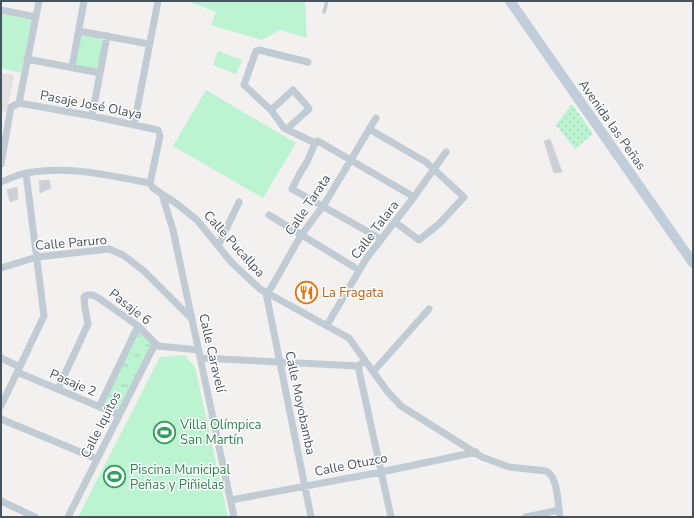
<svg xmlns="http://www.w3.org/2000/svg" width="694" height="518" font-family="'Nunito Sans',sans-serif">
<defs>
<pattern id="grass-tufts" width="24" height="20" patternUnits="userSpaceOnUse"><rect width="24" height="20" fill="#bcf3d1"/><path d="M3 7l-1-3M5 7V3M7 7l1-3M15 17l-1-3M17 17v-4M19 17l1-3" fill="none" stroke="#a3d2b6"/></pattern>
<pattern id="garden-dots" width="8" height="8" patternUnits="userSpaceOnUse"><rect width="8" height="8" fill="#bcf3d1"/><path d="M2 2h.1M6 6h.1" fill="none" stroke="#a3d2b6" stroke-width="1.8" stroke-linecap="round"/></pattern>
</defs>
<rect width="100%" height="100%" fill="#f3f0f0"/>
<!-- education -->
<path fill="#e4e1e2" d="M1,73L14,75L7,112L1,111Z"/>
<!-- grass -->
<path fill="url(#grass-tufts)" d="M138,329L151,342V347L118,411L103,405Z"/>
<!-- park -->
<path fill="#bcf3d1" d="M187,1H305L307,38L280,30L262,40L211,25L216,12Z
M1,14L32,20L21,73L1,68Z
M80,35L101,38L104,42L98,68L95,70L77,67L74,64Z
M218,51L242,60L236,74L213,65Z
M206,90L296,143L263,198L173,146Z
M184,355L195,367L228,517H78L160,357Z"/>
<!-- garden -->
<path fill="url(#garden-dots)" d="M572,104L593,134L575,149L556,125Z"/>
<!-- building -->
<path fill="#cccfd5" stroke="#d4d6dc" d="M550,139L562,172L554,173L544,141Z
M49,180L51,188L40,193L39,181Z
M17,187L18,199L10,202L7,190Z"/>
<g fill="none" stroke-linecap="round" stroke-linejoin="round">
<!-- lane -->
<path stroke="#c0cbd3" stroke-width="3.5" d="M324,12L327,1"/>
<!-- street -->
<path stroke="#c0cbd3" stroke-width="7" d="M1,10L36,17
M79,31L149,44
M27,59L100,73
M308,62L259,50L256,51L244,85L271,110L284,128L315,143
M72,67L84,1
M19,103L92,116L158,130L160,136L150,183
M19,103L39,1
M271,110L293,90L308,107L309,109L287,129
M92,116L107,36
M134,125L158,1
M369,129L426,162L464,197L439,224L419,240L395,222
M1,164L11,107L19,103
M1,182C9,179 18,174 27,173C69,165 110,176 150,183L153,188L177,204L197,220L232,263L260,289L349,338L387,391L401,406L482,457L509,467L546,471C558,476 558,505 560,517
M162,194L173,230L234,517
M269,215L354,267
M381,239L292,189L300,173L307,162L315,143L318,141L414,197
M218,246L239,202
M1,268L37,257L109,249L123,255L144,271L191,318
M266,293L311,517
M266,293L271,288L300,237L325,203L376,118
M327,325L366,259L414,197L446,152
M1,358L20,367
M201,358L358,366L365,361
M358,366L391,517
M17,372L119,415
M373,372L429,309
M58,389L88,324L85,308L84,297L87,295H93L100,299L138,326L158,346L199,350
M1,406L44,316L26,173
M99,407L138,326
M1,419L97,459
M231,500L381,472L476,452
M1,501L35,517
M68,517L155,344
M526,517L559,510"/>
<!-- secondary -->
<path stroke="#c1ceda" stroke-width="10" d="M510,1L693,263"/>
</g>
<!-- icons -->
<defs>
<symbol id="restaurant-ring" viewBox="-11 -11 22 22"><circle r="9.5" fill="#fff" stroke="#e8710a" stroke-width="1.5"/><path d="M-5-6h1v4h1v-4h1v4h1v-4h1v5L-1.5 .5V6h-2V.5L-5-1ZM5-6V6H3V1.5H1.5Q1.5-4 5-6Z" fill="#e8710a"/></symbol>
<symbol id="stadium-ring" viewBox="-11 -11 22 22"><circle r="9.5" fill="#fff" stroke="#2e9e5b" stroke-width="1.5"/><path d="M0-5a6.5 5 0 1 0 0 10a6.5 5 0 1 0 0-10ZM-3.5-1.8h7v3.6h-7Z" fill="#2e9e5b"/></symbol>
</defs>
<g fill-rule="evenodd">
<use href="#restaurant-ring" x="294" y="280" width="25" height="25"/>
<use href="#stadium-ring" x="152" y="420" width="25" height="25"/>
<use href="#stadium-ring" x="102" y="464" width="25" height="25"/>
</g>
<g text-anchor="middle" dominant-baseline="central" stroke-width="3" stroke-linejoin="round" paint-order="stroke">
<!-- street labels -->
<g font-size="13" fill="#46545f" stroke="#fff">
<text transform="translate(91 105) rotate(11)">Pasaje José Olaya</text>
<text transform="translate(612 125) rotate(55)">Avenida las Peñas</text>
<text transform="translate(308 205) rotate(-56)">Calle Tarata</text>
<text transform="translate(375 230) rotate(-53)">Calle Talara</text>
<text transform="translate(71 243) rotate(-5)">Calle Paruro</text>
<text transform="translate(234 244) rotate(48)">Calle Pucallpa</text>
<text transform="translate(130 307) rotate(38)">Pasaje 6</text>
<text transform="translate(212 353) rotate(77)">Calle Caravelí</text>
<text transform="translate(73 383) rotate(23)">Pasaje 2</text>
<text transform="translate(300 403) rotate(78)">Calle Moyobamba</text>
<text transform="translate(101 425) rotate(-63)">Calle Iquitos</text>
<text transform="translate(351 465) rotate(-11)">Calle Otuzco</text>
</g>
<!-- food labels -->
<g font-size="13" fill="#c56008" stroke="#fff" text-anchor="start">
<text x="322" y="293">La Fragata</text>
</g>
<!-- leisure labels -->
<g font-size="13" fill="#27864d" stroke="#fff" text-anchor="start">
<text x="180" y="425">Villa Olímpica<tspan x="180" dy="15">San Martín</tspan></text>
<text x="130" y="470">Piscina Municipal<tspan x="130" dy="15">Peñas y Piñielas</tspan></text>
</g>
</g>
<!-- border -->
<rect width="694" height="518" fill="none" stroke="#46545f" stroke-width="4"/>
</svg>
